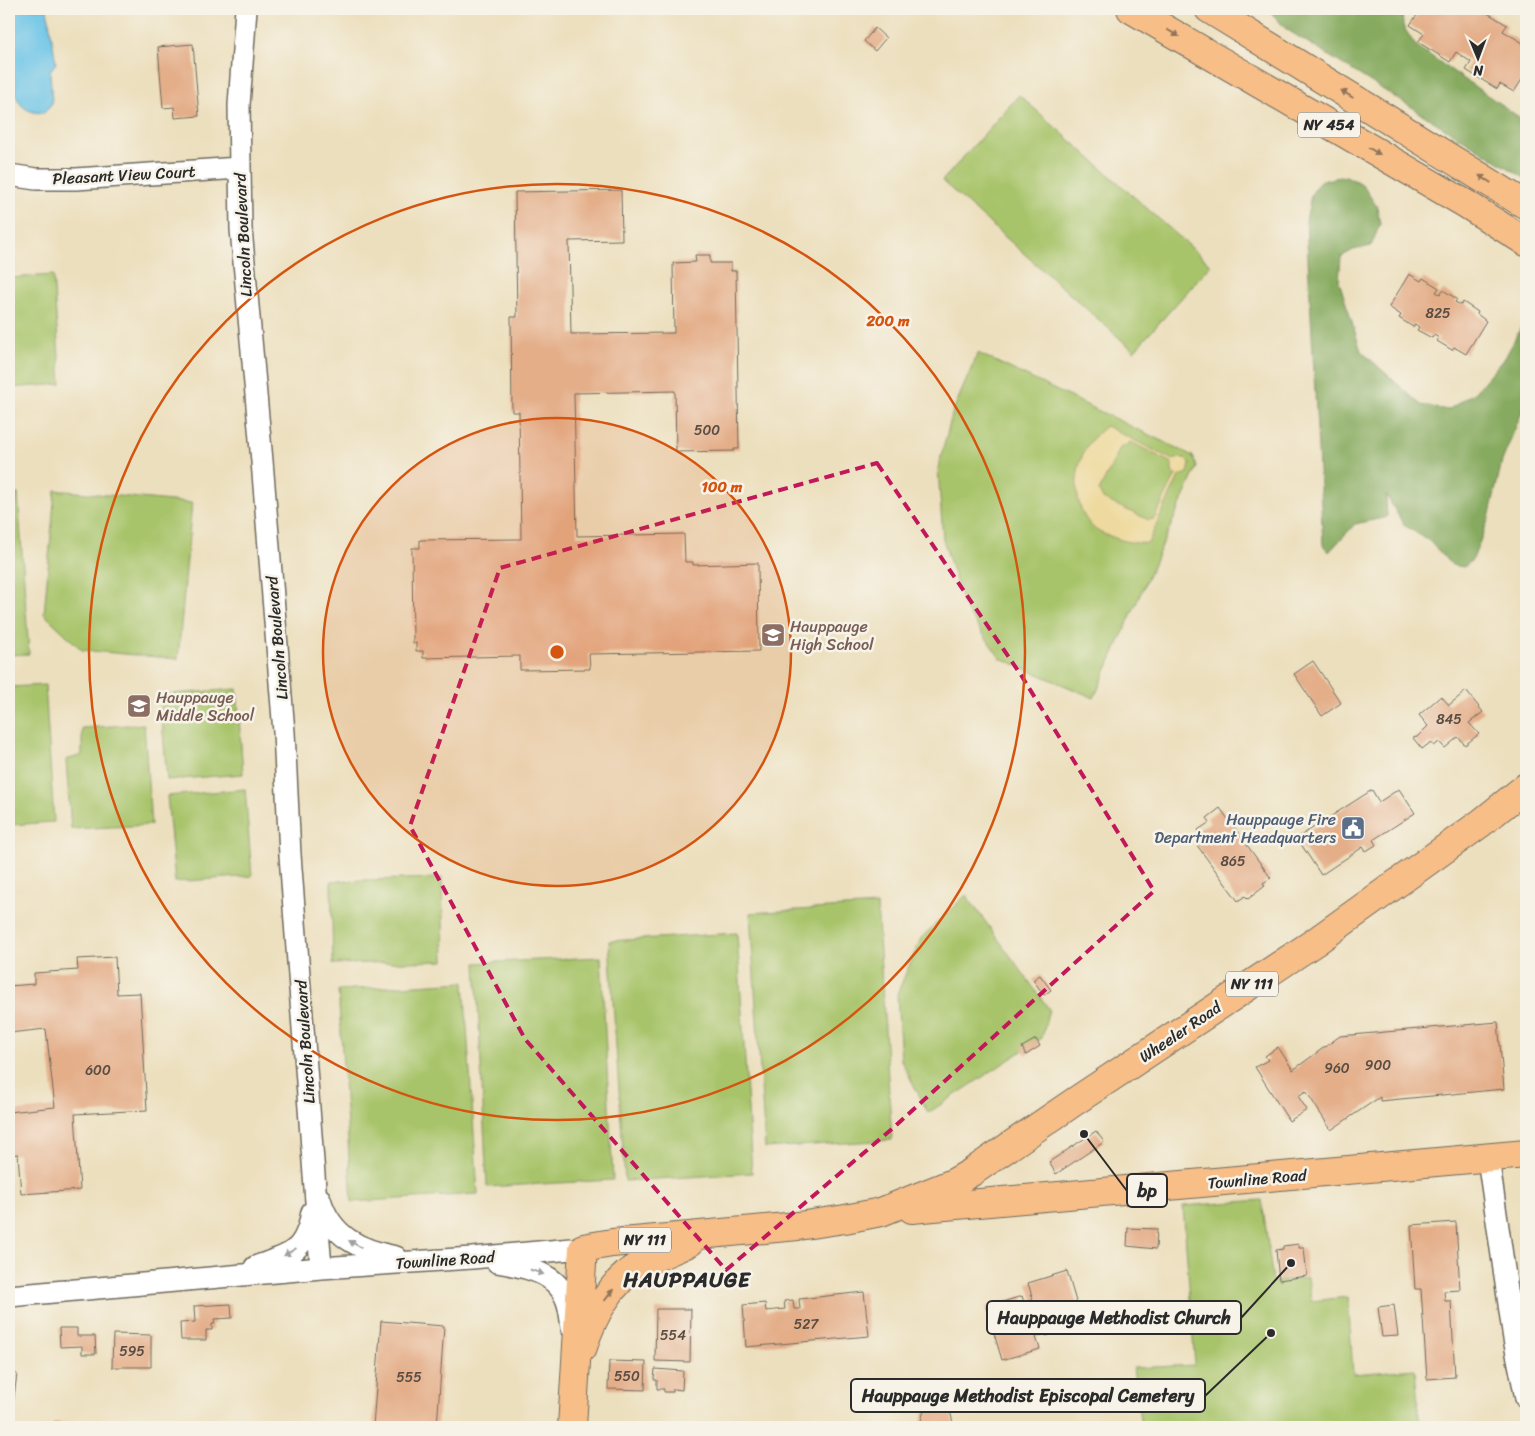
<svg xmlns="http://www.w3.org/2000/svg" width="1535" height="1436" font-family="Sriracha,sans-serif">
<rect width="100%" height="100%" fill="#f7f3e8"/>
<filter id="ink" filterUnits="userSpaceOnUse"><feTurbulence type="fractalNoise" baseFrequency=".02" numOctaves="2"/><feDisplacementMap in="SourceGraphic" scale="10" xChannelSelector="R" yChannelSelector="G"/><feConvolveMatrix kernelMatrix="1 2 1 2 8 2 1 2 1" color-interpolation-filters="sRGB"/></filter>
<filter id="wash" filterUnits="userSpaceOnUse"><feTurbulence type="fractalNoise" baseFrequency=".0096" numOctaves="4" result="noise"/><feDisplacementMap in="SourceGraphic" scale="20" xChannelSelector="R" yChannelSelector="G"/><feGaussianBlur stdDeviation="1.12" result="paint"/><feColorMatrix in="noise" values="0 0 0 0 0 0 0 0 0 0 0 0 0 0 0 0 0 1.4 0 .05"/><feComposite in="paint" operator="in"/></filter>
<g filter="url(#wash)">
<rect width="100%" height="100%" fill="#ecdfbd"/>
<!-- green -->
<path fill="#a8c46a" stroke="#6a784a" d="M1019,95L1211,265L1134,351L942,181Z
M53,275L61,384L9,388V278Z
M978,353L1193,456L1197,467L1094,698L1000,658L964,607L943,539L938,468L953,411Z
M55,490L192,503L178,659L82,650L44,614Z
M9,494H18L29,654L9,655Z
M45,685L54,822L9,825V687Z
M237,689L243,774L167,780L160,695Z
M144,724L151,825L71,829L66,760L82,755V728Z
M245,789L252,876L175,882L167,796Z
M442,878L444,961L333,964L331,881Z
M966,895L1049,1009L1042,1038L928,1113L901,1060L897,994L921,938Z
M877,905L892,1140L765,1148L750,913Z
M737,933L752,1173L625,1181L609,941Z
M601,957L613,1180L487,1187L476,963Z
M464,982L478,1194L352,1202L338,990Z
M1262,1200L1273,1282L1308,1278L1311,1301L1348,1297L1353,1374L1415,1369L1420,1427H1141L1133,1368L1195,1365L1183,1206Z"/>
<!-- forest -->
<path fill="#86aa5e" stroke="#586a44" d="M1268,9H1402L1403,26L1415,45L1526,122V179L1286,29Z
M1346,176L1362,184L1377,207L1380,224L1371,246L1353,250L1341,257L1339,281L1361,351L1421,405L1448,410L1475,392L1506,356L1526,318V402L1502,461L1489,518L1473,559L1464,567L1452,565L1429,541L1404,525L1386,495L1387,517L1355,524L1329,552L1323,545L1306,221L1311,195L1320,181Z"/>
<!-- sand -->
<path fill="#eeda9e" stroke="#8c8264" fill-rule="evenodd" d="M1106,426L1173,460L1179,457L1186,459L1190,464L1188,473L1179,476L1148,543C1136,544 1122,541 1110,536C1106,535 1100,533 1096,530C1071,511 1072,465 1090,442C1094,436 1100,431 1106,426ZM1131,442L1172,463V472L1176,475L1154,519L1149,520L1103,499L1099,491L1120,448Z"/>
<!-- water -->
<path fill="#6ac4e8" stroke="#4a788a" d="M9,9H47L56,63L50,71L52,103L44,113C17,113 14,95 13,73C12,65 12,57 14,49L11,43Z"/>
<g id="blocks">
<!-- building -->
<path fill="#e4ae89" d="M1421,9H1432L1436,12L1438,9H1481L1507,25L1503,31L1523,43V46L1526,48V54L1522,61L1526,63V73L1514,92L1500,84L1497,89L1466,70L1471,62L1456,52L1450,62L1418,42L1424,34L1410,25Z
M875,28L886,38L875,51L864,41Z
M193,44L199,116L175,118L174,107L163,108L158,47Z
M621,190L622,240L569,241L571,334L674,333L673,263L696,262L695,255H710V263H731V271H736L739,449H734V451L676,452L675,391L574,393L577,536L684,534L685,562H693V565L758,563L759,651L589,654L590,669L520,670V656L423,658V651H416V643H413L412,548H420V540L521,539L519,412H512L511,317H517L515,192Z
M1409,274L1421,281L1423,278L1439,288L1436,292L1440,294L1443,290L1457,299L1455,302L1461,305L1463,302L1478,312L1477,314L1486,321L1466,354L1454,347L1452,350L1437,341L1439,338L1434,335L1432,338L1417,330L1419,327L1415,324L1413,327L1399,318L1401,315L1389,307Z
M1313,661L1341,703L1322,716L1294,674Z
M1466,691L1483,712L1469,723L1479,734L1465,745L1458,737L1445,748L1439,742L1434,746L1431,742L1422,749L1413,738L1417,737L1428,726L1419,715L1441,696L1449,705Z
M1399,789L1415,813L1373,840L1376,845L1366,851L1363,847L1321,875L1297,838L1372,790L1379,802Z
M1220,808L1271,878L1263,883L1265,886L1248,899L1245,896L1238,901L1196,844L1204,838L1198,830L1210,822L1207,818Z
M115,957L117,994L140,993L147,1110L75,1114L80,1190L21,1194L18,1154L9,1155V1112L55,1107L46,1029L9,1033V986L34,984V973L78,970L77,959Z
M1040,975L1051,990L1044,995L1033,980Z
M1498,1022L1504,1089L1380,1101V1097L1331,1130L1306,1091L1298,1096L1307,1110L1289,1121L1255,1067L1268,1060L1265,1056L1278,1047L1293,1070L1340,1036Z
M1036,1039L1040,1046L1026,1055L1022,1047Z
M1096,1131L1104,1142L1056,1174L1049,1162Z
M1456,1222L1460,1290L1444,1291L1445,1301H1451L1455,1377L1427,1379L1421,1289H1415L1411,1225Z
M1128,1228L1157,1229L1156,1249L1127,1246Z
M1299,1244V1248H1304L1307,1276L1279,1280L1276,1250L1283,1249V1246Z
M1067,1271L1083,1325L1046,1336L1045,1334L1036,1337L1040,1349L1002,1360L986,1307L1022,1296L1024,1302L1033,1300L1028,1283Z
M864,1292L869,1336L746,1347L743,1305L765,1303L766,1311L785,1309L784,1301L793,1300L794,1309H800L799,1299Z
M231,1304L232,1318L214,1319L215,1324H212V1330H206V1340H181L180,1323L195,1322L194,1306Z
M1394,1305L1398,1336L1382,1337L1378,1307Z
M656,1309H691L690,1362L655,1361Z
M381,1321L444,1326L437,1427H373Z
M59,1328H77V1336H95L96,1354H82V1346L60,1347Z
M113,1334L151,1335V1367H112Z
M609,1361L646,1362L645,1390L608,1389Z
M9,1366L12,1367L11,1373L17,1374L10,1427H9Z
M655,1369L683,1371L682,1390L673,1389V1392H664V1389H657V1380H654Z
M947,1398L954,1427H919L926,1404Z
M54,1422L68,1423L67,1427H53Z"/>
</g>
</g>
<g filter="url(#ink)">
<use href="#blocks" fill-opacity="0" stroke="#6f6a5e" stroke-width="1"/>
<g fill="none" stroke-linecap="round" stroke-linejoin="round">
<defs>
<path id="minor" d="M246,9L239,105L241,229L262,461L284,732L290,855L321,1268
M9,175L36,179H76L239,168
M1488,1158L1514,1339L1526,1398
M320,1199C331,1237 360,1250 396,1257
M497,1262C525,1267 559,1272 568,1304C570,1311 571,1320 572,1328
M255,1267C290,1254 305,1254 312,1212
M9,1296L321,1268L472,1258L583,1248"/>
<path id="major" d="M912,1209L1526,1154
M583,1347C592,1317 612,1280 640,1265C656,1256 674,1250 690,1242
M572,1427L583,1248L612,1243L798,1226L845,1219L881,1212L953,1183L972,1172L1074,1102L1315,942L1481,823L1526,787"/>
<path id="highway" d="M1131,9L1466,204L1526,242
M1209,9L1526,205"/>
</defs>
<!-- minor casing -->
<use href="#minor" stroke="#6f6a5e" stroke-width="24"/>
<!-- major casing -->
<use href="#major" stroke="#6f6a5e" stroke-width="30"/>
<!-- highway casing -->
<use href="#highway" stroke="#6f6a5e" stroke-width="30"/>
<!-- minor -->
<use href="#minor" stroke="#fff" stroke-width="21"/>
<!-- major -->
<use href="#major" stroke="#f7be88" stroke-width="28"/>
<!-- highway -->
<use href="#highway" stroke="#f7be88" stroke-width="28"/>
</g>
<!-- one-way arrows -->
<defs><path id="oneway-solid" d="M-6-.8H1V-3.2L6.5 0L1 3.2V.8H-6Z" transform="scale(1.25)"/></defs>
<g fill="#91745a">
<use href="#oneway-solid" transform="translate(1173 33) rotate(30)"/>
<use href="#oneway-solid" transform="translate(1347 94) rotate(-148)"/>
<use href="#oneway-solid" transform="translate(1374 151) rotate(30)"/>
<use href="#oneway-solid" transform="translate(1485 179) rotate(-148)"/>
<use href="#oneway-solid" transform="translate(609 1295) rotate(-53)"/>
</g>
<g fill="#a0a0a0">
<use href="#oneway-solid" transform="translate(355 1244) rotate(-151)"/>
<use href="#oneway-solid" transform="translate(290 1252) rotate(149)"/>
<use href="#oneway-solid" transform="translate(537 1272) rotate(19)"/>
</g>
</g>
<!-- marked area -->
<path fill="none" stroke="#c2185b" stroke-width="4" stroke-dasharray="10 6" stroke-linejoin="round" d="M877,463L1021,675L1154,891L893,1128L726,1270L525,1039L410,826L500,568Z"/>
<!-- distance rings -->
<circle cx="557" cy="652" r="234" fill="#d5540f" fill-opacity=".12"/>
<g fill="none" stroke="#d5540f" stroke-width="2.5">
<circle cx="557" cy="652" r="234"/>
<circle cx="557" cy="652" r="468"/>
</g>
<!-- icons -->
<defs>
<symbol id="school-square" viewBox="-11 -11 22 22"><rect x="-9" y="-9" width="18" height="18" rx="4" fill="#8d6e63" stroke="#f7f3e8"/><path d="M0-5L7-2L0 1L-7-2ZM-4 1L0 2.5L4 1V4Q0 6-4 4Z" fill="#fff"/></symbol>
<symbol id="civic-square" viewBox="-11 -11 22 22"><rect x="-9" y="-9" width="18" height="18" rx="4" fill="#5c6f8a" stroke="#f7f3e8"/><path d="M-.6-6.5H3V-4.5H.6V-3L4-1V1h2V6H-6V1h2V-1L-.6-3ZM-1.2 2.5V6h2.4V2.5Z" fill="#fff"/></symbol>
</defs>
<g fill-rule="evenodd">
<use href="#school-square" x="759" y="621" width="28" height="28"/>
<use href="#school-square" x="125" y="692" width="28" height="28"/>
<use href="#civic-square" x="1339" y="814" width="28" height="28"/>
</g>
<g text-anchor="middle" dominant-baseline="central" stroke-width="5" stroke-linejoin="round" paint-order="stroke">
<!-- number labels -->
<g font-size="14" fill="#594c42">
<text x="1438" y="313">825</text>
<text x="707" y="430">500</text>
<text x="1449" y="719">845</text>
<text x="1233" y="861">865</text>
<text x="1378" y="1065">900</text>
<text x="1337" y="1068">960</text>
<text x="98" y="1070">600</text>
<text x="806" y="1324">527</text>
<text x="673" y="1335">554</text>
<text x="132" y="1351">595</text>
<text x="627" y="1376">550</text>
<text x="409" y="1377">555</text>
</g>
<!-- shield labels -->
<g fill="#f7f3e8" stroke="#686764" stroke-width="1">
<rect x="1298" y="112.5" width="62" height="25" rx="4"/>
<rect x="1226" y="971.5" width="52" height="25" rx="4"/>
<rect x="619" y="1227.5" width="52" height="25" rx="4"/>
</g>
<g font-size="15" font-weight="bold" fill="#2b2b2b">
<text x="1329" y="125">NY 454</text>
<text x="1252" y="984">NY 111</text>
<text x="645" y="1240">NY 111</text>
</g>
<!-- street labels -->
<g font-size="16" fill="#2b2b2b" stroke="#f7f3e8">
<text transform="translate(124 175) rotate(-3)">Pleasant View Court</text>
<text transform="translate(243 235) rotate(-93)">Lincoln Boulevard</text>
<text transform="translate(277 638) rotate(-95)">Lincoln Boulevard</text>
<text transform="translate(1180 1032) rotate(-34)">Wheeler Road</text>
<text transform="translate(305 1042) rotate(-94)">Lincoln Boulevard</text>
<text transform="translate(1257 1179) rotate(-5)">Townline Road</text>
<text transform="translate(445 1260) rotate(-4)">Townline Road</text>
</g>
<!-- education labels -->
<g font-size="16" fill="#785e54" stroke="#f7f3e8" text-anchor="start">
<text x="790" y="626">Hauppauge<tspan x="790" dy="18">High School</tspan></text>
<text x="156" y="697">Hauppauge<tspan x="156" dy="18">Middle School</tspan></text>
</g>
<!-- service labels -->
<g font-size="16" fill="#4e5e75" stroke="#f7f3e8" text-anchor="end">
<text x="1336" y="819">Hauppauge Fire<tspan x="1336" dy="18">Department Headquarters</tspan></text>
</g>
<!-- district labels -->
<g font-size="21" font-weight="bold" letter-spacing="1" fill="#2b2b2b" stroke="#f7f3e8">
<text x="687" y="1280">HAUPPAUGE</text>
</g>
</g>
<circle cx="557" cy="652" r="8" fill="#d5540f" stroke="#f7f3e8" stroke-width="2.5"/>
<g font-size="15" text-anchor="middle" font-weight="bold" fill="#d5540f" stroke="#f7f3e8" stroke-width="5" stroke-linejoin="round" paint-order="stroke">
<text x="888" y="326">200 m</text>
<text x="722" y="492">100 m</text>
</g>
<!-- callouts -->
<path fill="none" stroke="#2b2b2b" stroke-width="2" d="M1084 1134L1127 1191M1291 1263L1241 1318M1271 1333L1205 1396"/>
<g fill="#2b2b2b" stroke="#f7f3e8" stroke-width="2">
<circle cx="1084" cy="1134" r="5"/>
<circle cx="1291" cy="1263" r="5"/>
<circle cx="1271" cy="1333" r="5"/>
</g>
<g fill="#f7f3e8" stroke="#2b2b2b" stroke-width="2">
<rect x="1127" y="1174" width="40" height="33" rx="5"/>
<rect x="987" y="1301" width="254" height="33" rx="5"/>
<rect x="851" y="1379" width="354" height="33" rx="5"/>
</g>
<g font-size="18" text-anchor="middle" font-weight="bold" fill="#2b2b2b">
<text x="1147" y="1197">bp</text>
<text x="1114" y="1324">Hauppauge Methodist Church</text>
<text x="1028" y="1402">Hauppauge Methodist Episcopal Cemetery</text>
</g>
<!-- margin -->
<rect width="1535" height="1436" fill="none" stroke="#f7f3e8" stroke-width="30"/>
<!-- north arrow -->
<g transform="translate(1478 58) rotate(179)" stroke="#f7f3e8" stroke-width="4" paint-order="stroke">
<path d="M0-4L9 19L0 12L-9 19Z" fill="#2b2b2b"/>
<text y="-8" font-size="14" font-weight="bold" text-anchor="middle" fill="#2b2b2b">N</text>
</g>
</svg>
